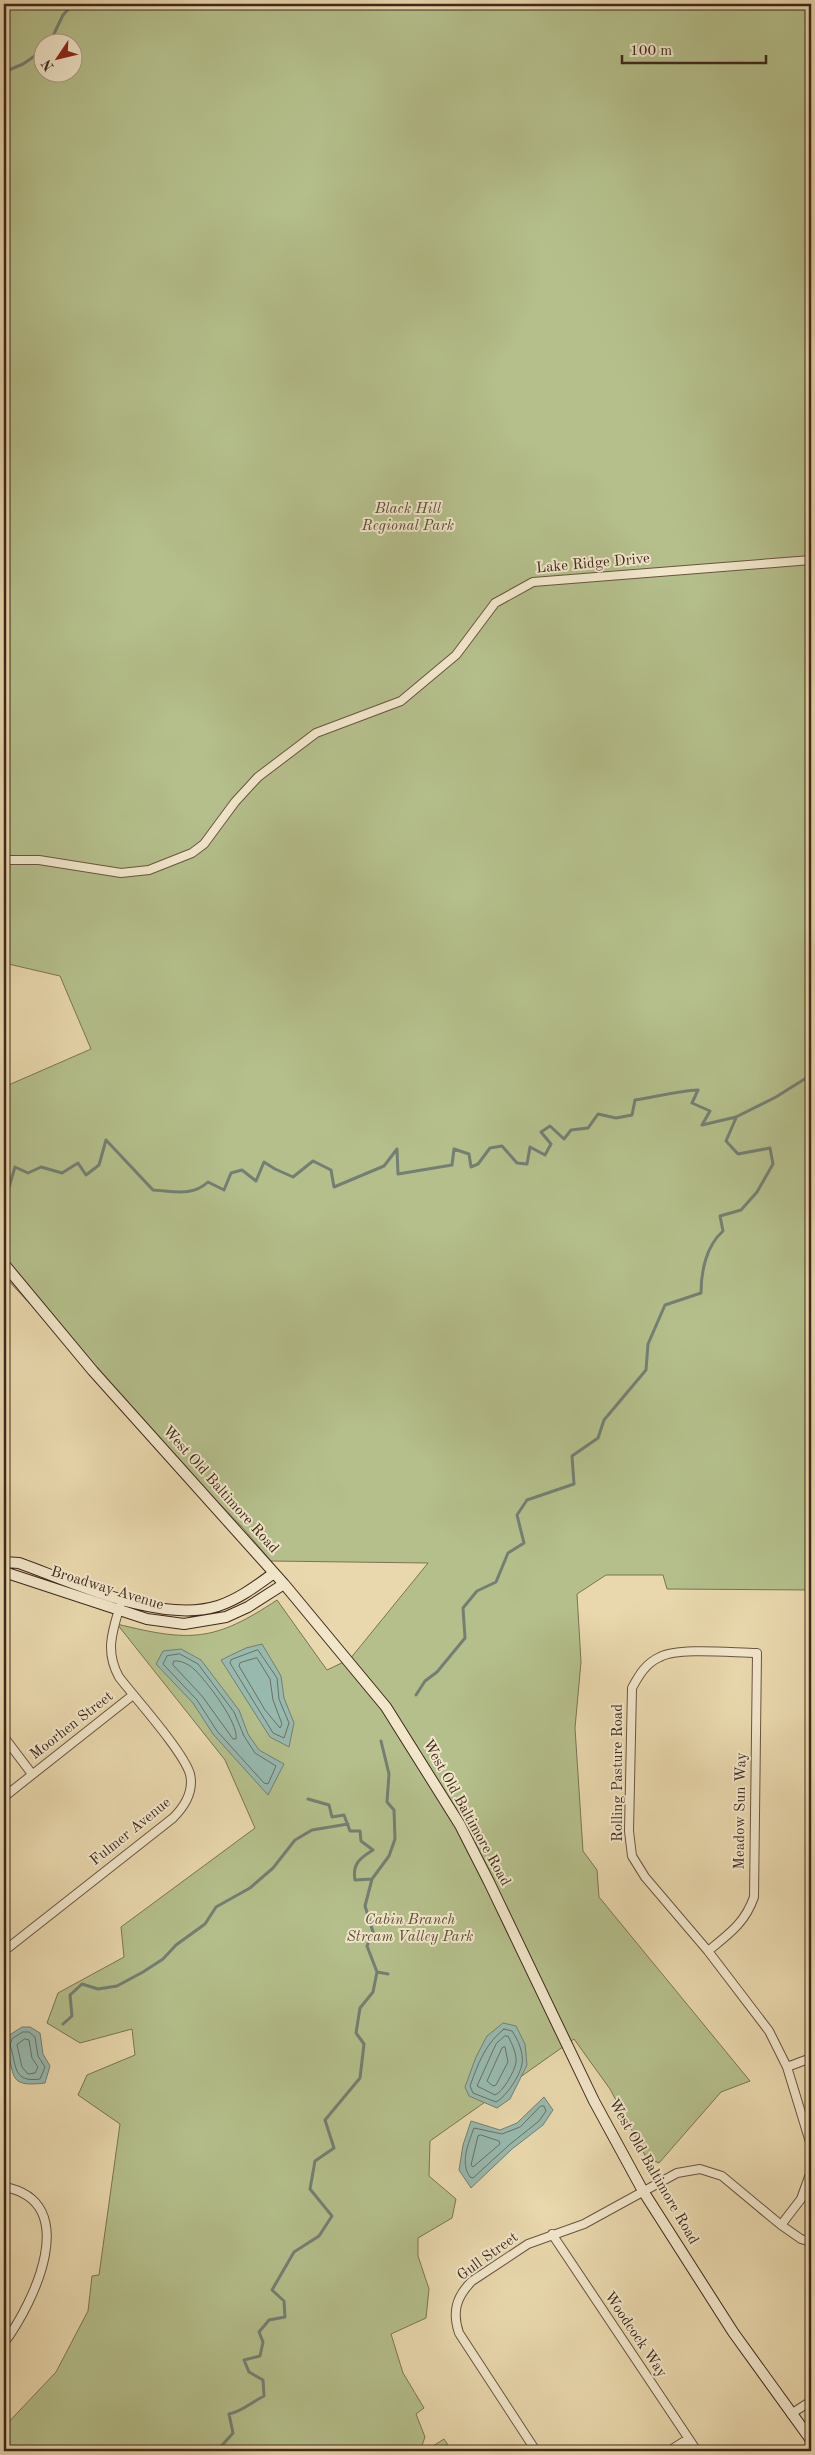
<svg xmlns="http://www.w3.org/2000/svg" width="815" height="2455" font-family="'Old Standard TT',serif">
<rect width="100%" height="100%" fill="#e9d8ad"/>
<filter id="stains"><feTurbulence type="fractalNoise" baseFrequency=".004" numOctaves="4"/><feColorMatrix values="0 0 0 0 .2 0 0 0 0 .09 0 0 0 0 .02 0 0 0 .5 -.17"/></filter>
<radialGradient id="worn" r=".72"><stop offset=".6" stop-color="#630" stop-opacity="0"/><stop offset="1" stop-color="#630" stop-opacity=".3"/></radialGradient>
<!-- green -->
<path fill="#b4bf8b" stroke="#7a7453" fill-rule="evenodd" d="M13,4H811V1590L667,1589L663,1575H606L577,1594L581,1662L575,1728L583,1851L597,1870L599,1897L750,2081L721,2092L659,2163L646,2157L610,2089L574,2039L430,2141L429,2176L456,2199L452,2218L418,2238V2256L429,2289L426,2318L391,2334L403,2373L424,2408L416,2414L425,2437L420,2451H4V2427L56,2372L88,2311L92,2276L99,2275L120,2124L78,2095L87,2075L135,2055L132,2029L80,2043L47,2023L58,1993L124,1957L121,1927L255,1828L225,1760L117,1624C190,1642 214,1642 277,1600L327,1670L350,1659L428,1563L271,1561L243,1528L127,1408L4,1276V1087L91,1049L60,976L4,963V21ZM42,42H72V72H42Z
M444,2439L452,2451H425Z"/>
<!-- water -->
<path fill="#97b9ae" stroke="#747f73" d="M262,1644L281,1676L284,1698L294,1723L289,1747L270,1737L221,1660L246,1648Z
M181,1649L201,1660L239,1710L248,1734L259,1750L284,1764L268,1795L213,1734L193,1703L156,1664L163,1651Z
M503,2023L516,2026L525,2044L527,2065L510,2099L497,2108L469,2096L465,2087L476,2057L487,2036Z
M22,2027H30L40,2033L43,2054L50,2066L45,2083C5,2088 17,2074 5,2046L8,2036Z
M544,2097L553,2110L543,2125L512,2149L471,2188L459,2170L463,2145L471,2121L500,2130L517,2123Z"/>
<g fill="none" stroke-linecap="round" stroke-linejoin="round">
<!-- shore -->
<path stroke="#6b7064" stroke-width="1" d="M258,1650L277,1678L279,1699L289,1723L284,1738L273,1733L230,1663L231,1660Z
M180,1654L198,1664L234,1712L244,1736L255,1753L276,1766L268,1784L264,1783L217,1731L197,1700L163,1664L167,1656Z
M257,1658L270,1679L273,1700L282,1724L280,1728L265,1710L239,1666L240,1663Z
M174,1661C181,1660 190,1665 195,1670C207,1682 239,1723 236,1739H233L202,1696L173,1665Z
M504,2029L512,2031C518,2040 524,2053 522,2064C520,2076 506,2097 496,2102L473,2093L470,2086C478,2064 485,2044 504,2029Z
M23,2032H29L35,2037L38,2056L45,2067L40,2079C12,2083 17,2065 10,2045L12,2039Z
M505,2036H508C512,2044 517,2054 516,2063C514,2072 503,2092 495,2095L477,2086L496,2044Z
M25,2039L29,2040L32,2058L38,2067L35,2073L28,2074L22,2067L17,2045Z
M505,2047L508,2062L496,2085L493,2086L487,2081L502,2048Z
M541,2106H544L546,2111L539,2121L509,2145L473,2178L470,2177C460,2163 468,2144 474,2128L502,2134L520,2127Z
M481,2135L499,2141L500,2144L473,2167L471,2165L478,2136Z"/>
<!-- stream -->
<path stroke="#747f73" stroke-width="3" d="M50,42L63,15L73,4
M4,72L23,64L42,51
M4,1188L9,1187L15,1167L28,1173L41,1167L62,1173L78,1163L86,1175L99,1165L106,1140L153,1190C173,1191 192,1197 208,1182L224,1190L231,1173L242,1170L256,1181L264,1162L275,1169L293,1177L313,1161L331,1170L334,1187L384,1166L397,1149L398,1174L452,1165L454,1149L469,1154L471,1167L478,1164L490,1148L502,1146L517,1163L527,1164L530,1147L545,1155L551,1144L541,1132L550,1126L564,1139L571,1130L588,1128L598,1114L616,1118L632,1115L635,1100C657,1097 676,1091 698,1090L692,1103L710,1111L702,1125L736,1117L776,1097L811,1075
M416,1695L425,1681L437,1672L465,1638L463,1608L477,1591L496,1582L508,1553L524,1543L517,1515L527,1500L574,1484L572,1456L598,1438L604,1420L646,1370L648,1344L665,1305L701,1293C701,1272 706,1246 723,1231L720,1216L741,1210L757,1192L773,1164L770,1148L738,1154L726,1141L736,1118
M308,1799L329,1805L332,1817L344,1815L350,1831H360L361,1841L373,1850C360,1858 352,1864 355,1880L372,1879
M377,1972L388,1974
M63,2024L72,2016L70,1995L82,1984L98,1989L117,1986L143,1972L163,1959L176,1945L205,1924L216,1907L250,1888L273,1868L295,1840L312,1830L348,1824
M217,2451L233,2433L229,2414C241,2412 252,2402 264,2396L263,2380L249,2372L244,2360L260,2356L263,2342L259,2332L269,2320L285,2317L284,2301L272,2290L294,2252L319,2236L332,2216L310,2189L315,2161L334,2148L325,2120L360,2078L364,2044L356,2033L360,2008L373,1992L377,1972L367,1946L373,1932L365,1906L372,1879L389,1856L395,1839L394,1810L387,1802L389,1774L381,1741"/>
<defs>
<path id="street" d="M4,860H39L121,873L149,870L192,853L204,844L235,802L258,777L316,733L401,701L456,655L495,603L533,582L811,560
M4,1737L32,1774
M4,1797L133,1695
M4,1951L173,1818C185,1806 194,1791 190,1774C183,1751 135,1698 119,1677C105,1652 112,1632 120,1606
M708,1951C729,1934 745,1923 754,1897L757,1653C734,1653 679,1647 660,1657C646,1663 639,1675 632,1688L629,1831L632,1856L645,1877L708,1951L769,2031L787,2067L810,2142V2174L801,2199L781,2225
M787,2067L811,2058
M4,2187C83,2201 34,2303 4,2343
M552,2234L697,2451
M791,2414L811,2401
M536,2451L459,2333C452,2312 456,2297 472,2281L528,2244L584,2224L677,2173L700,2169L722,2176L781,2225L801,2239L811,2242
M669,2451L688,2439"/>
<path id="secondary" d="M4,1264L93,1371L284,1584L386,1707L460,1825L489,1882L594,2101L643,2191L733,2332L811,2440
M4,1562L19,1563C75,1583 161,1624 218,1606C239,1599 256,1586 274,1573
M4,1572L147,1619L184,1624L226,1617L248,1607L284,1584"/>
</defs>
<!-- street casing -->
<use href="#street" stroke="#6a5440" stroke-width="10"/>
<!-- secondary casing -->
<use href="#secondary" stroke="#3f281b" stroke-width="12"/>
<!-- street -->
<use href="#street" stroke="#f1e6ca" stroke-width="8"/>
<!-- secondary -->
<use href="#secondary" stroke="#f1e6ca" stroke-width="10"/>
</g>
<g text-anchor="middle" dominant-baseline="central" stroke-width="4" stroke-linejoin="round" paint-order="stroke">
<!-- park labels -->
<g font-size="15" font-style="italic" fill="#5c4e37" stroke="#f1e6ca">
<text x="408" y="509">Black Hill<tspan x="408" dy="17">Regional Park</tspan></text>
<text x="410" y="1920">Cabin Branch<tspan x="410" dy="17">Stream Valley Park</tspan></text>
</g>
<!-- street labels -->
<g font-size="15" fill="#3f281b" stroke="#f1e6ca">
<text transform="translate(593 564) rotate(-5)">Lake Ridge Drive</text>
<text transform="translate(220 1490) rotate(48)">West Old Baltimore Road</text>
<text transform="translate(107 1589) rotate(17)">Broadway Avenue</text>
<text transform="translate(72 1726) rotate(-38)">Moorhen Street</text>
<text transform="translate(618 1773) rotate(-90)">Rolling Pasture Road</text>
<text transform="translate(741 1811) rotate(-89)">Meadow Sun Way</text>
<text transform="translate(466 1813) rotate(61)">West Old Baltimore Road</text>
<text transform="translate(131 1832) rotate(-39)">Fulmer Avenue</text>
<text transform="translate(653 2172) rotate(60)">West Old Baltimore Road</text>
<text transform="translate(488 2257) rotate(-36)">Gull Street</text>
<text transform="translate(635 2335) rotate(56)">Woodcock Way</text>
</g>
</g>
<!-- margin -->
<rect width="815" height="2455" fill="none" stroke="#e9d8ad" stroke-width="20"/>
<rect x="5" y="5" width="805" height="2445" fill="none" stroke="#3f281b" stroke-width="2.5"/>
<rect x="10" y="10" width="795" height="2435" fill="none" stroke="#3f281b"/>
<!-- north arrow -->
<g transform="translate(58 58) rotate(235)"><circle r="24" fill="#f1e6ca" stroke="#aa9a84"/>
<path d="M0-4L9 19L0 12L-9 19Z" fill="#8f2418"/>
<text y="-8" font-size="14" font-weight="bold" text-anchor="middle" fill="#3f281b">N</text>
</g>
<!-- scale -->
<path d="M622 55v8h144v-8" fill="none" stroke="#3f281b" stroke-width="2.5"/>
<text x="630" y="55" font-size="15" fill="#3f281b" stroke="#f1e6ca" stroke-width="4" paint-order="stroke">100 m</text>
<rect width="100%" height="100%" filter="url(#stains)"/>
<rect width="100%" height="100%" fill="url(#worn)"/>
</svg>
